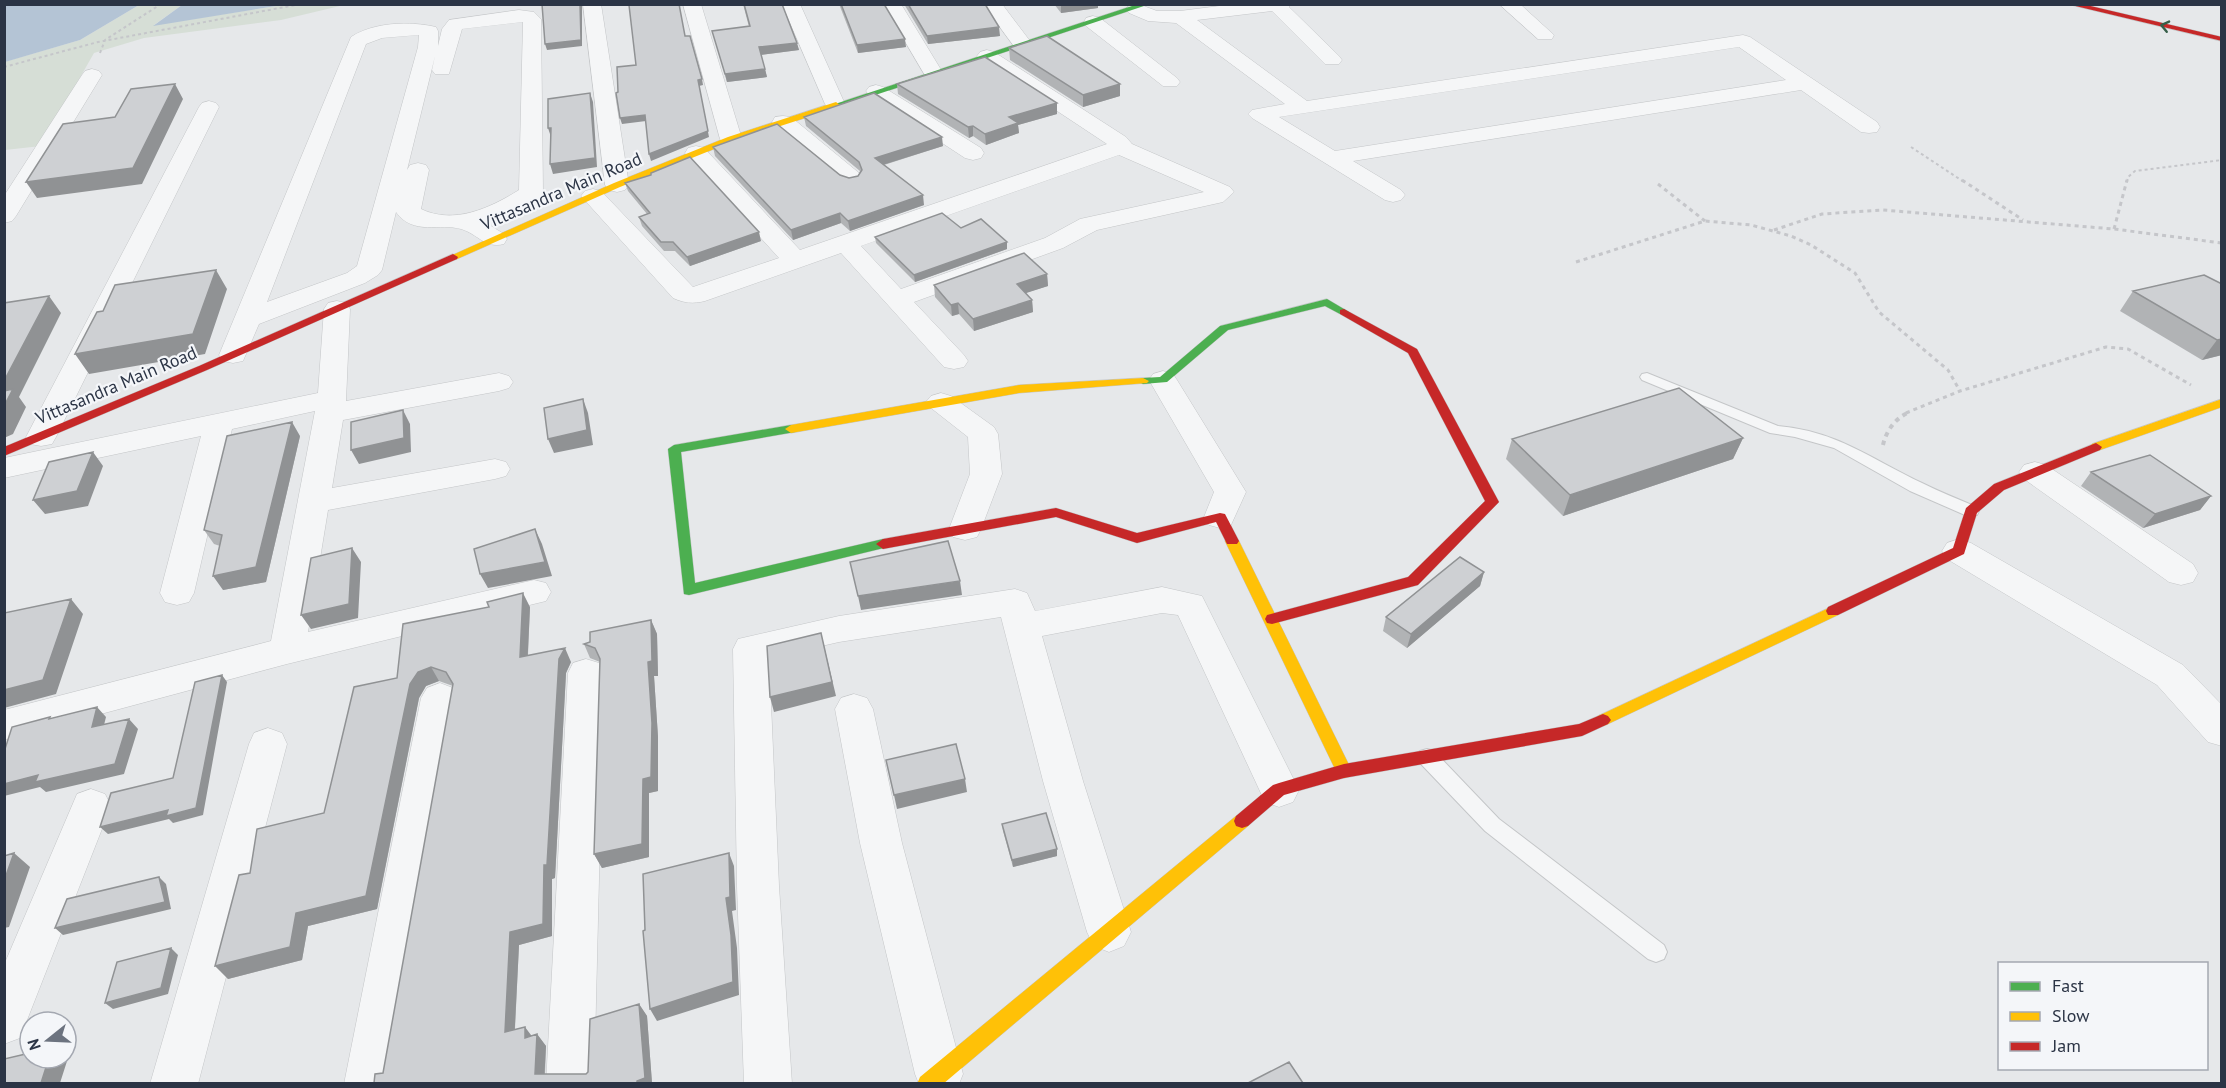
<svg xmlns="http://www.w3.org/2000/svg" width="2226" height="1088" font-family="'PT Sans',sans-serif">
<rect width="100%" height="100%" fill="#e6e8ea"/>
<!-- green -->
<path fill="#d6ded6" d="M139,5H182L154,25L282,5H344L281,20L144,38L94,53L41,146L5,150L4,62L80,40Z"/>
<!-- water -->
<path fill="#b4c4d5" d="M5,4H138L139,5L80,40L5,62Z
M182,5V4L282,5L153,26Z"/>
<g fill="none" stroke-linecap="round" stroke-linejoin="round">
<defs>
<path id="lane" d="M1647,373L1778,426C1837,431 1871,459 1922,483C1940,492 1958,499 1977,507L1979,511L1977,515H1965L1910,491L1834,448L1795,437L1770,433L1642,380L1640,377L1642,374Z
M1427,749L1434,751L1499,819L1664,945L1667,952L1664,959L1656,962L1648,959L1485,831L1420,763L1417,757L1420,751Z"/>
<path id="street" d="M583,4H601L629,185L625,190L617,192L609,190L605,185Z
M683,4H701L742,139L739,144L731,146L723,144L720,139Z
M782,4H800L845,104L842,108L835,110L828,108L825,104Z
M883,4H901L943,73L940,77H926Z
M983,4H1002L1033,45L1030,49H1016Z
M1131,4L1141,5L1157,11H1180L1235,4H1291L1289,7L1339,56L1342,60L1339,64H1325L1272,11L1197,20L1307,101L1743,35L1750,37L1877,122L1880,127L1877,132L1869,133L1861,132L1801,90L1353,161L1401,190L1405,195L1401,200L1393,202L1385,200L1252,118L1248,114L1252,110L1285,104L1176,23L1148,21L1129,13L1126,9ZM1739,47L1786,80L1335,151L1279,117Z
M1499,4H1520L1554,35L1552,39H1538Z
M519,10L534,12L541,19L543,193C531,210 505,217 486,223L504,234L507,239L504,244C485,249 478,234 461,229C441,223 413,236 396,212L382,270L378,275L365,283L259,324L243,361L233,363L223,361L219,355L351,37C374,22 410,21 436,27L438,31V46L442,29L449,20ZM523,22L519,190C490,208 454,225 421,209L429,170L426,165L418,163L410,165L407,170L435,56L432,70L435,74H449L462,29ZM419,35L418,47L357,266L347,273L267,302L366,44L382,38Z
M1093,16L1100,18L1177,78L1180,82L1177,86H1163L1086,26L1084,22L1086,18Z
M987,50L994,52L1126,137L1132,144L1230,187L1234,192L1223,202L1097,230L1063,248L914,302L964,355L968,361L964,367L954,369L944,367L841,253L705,301C693,304 684,303 673,298L581,196L585,191L593,189L601,191L693,287L779,258L688,158L685,153L688,148L696,146L704,148L800,250L1107,144L980,60L977,56L980,52ZM1119,155L1204,192L1080,219L1045,238L901,289L861,246Z
M92,69L99,71L102,75L16,216L12,221L4,223V196L82,75L85,71Z
M876,85L883,87L981,148L984,153L981,158L973,160L965,158L869,95L866,91L869,87Z
M209,101L216,103L219,107L56,437L52,444L41,446L30,444L26,437L199,107L202,103Z
M783,116L791,117L859,173L862,178L859,183L851,185L843,183L775,127L772,122L775,117Z
M337,301L346,303L350,309L346,401L499,373L509,376L513,382L509,388L499,391L343,420L332,488L495,459L506,462L510,469L506,476L495,479L328,510L308,632L534,580L546,583L551,592L546,601L287,664L4,740V710L271,641L315,411L232,429L194,593L189,602L177,605L165,602L160,593L201,436L4,478V458L318,393L324,309L328,303Z
M1163,371L1173,374L1177,380L1246,492L1231,525L1220,528L1209,525L1204,517L1214,492L1149,380L1153,374Z
M941,393L951,396L994,427L998,434L1002,474L981,529L977,537L965,540L953,537L949,529L970,474L968,437L931,408L926,402L931,396Z
M2035,462L2046,465L2193,564L2198,573L2193,582L2181,585L2169,582L2024,479L2019,472L2024,465Z
M1959,539L1971,543L2183,665L2222,705V746L2208,742L2157,685L1947,559L1942,551L1947,543Z
M1162,587L1202,596L1299,790L1293,802L1279,807L1265,802L1178,615L1162,613L1042,636L1083,781L1131,932L1124,946L1109,952L1094,946L1087,932L1043,781L1001,617L839,642L769,658L779,886L792,1084H744L737,886L733,649L738,639L839,616L1015,589L1027,593L1035,611Z
M586,659L599,663L604,673L594,1084H546L568,673L573,663Z
M440,683L453,688L459,698L392,1084H344L421,698L427,688Z
M854,694L867,698L873,709L902,843L963,1074L959,1084H919L915,1074L860,843L835,709L841,698Z
M268,728L282,733L287,744L198,1084H150L249,744L254,733Z
M91,789L105,794L111,806L20,1038L4,1044V965L77,794Z"/>
<path id="fast" d="M1138,4H1150L839,107L832,105Z
M1327,299L1349,312L1348,314H1340L1325,306L1228,330L1167,382L1143,384L1137,381L1143,378L1160,377L1220,326Z
M791,425L795,426L797,429L795,432L681,452L695,583L883,539L890,544L888,547L689,595L684,594L668,449L674,445Z"/>
<path id="slow" d="M836,102L840,105L839,107L734,141L620,187L457,259L453,260L448,257L614,183L728,137Z
M1143,378L1149,381L1147,383L1019,393L791,433L785,429L791,425L1019,385Z
M2222,399V407L2100,450L2096,451L2090,447L2092,444Z
M1232,536L1239,541L1352,771L1350,776L1344,778L1338,776L1336,771L1225,541Z
M1833,606L1838,607L1840,611L1838,615L1608,724L1603,726L1598,724L1595,720L1598,716Z
M1242,814L1248,816L1250,821L1248,826L943,1084H917L920,1077L1236,816Z"/>
<path id="jam" d="M2067,4H2082L2222,37V41Z
M453,254L458,257L457,259L207,370L4,456V447L199,366Z
M1344,309L1417,349L1499,502L1418,585L1272,624L1267,623L1265,619L1267,615L1408,577L1485,501L1408,353L1340,314V310Z
M2096,443L2102,447L2100,450L2004,490L1977,513L1964,554L1838,615H1828L1826,611L1828,607L1953,548L1966,508L1994,484Z
M1056,508L1137,533L1220,513L1225,514L1239,541L1237,544H1227L1216,522L1137,543L1056,517L883,549L876,544L883,539Z
M1603,714L1608,716L1611,720L1608,724L1582,736L1344,778L1284,795L1248,826L1242,828L1236,826L1234,821L1236,816L1273,785L1279,783L1344,764L1579,724Z"/>
</defs>
<!-- lane casing -->
<use href="#lane" stroke="#c4c6c8" stroke-width="2"/>
<!-- street casing -->
<use href="#street" stroke="#c4c6c8" stroke-width="1"/>
<!-- fast casing -->
<use href="#fast" stroke="#c4c6c8" stroke-width="1"/>
<!-- slow casing -->
<use href="#slow" stroke="#c4c6c8" stroke-width="1"/>
<!-- jam casing -->
<use href="#jam" stroke="#c4c6c8" stroke-width="1"/>
<!-- path-far2 -->
<path stroke="#c5c6ca" stroke-width="2" stroke-dasharray="3 3" stroke-linecap="butt" d="M100,53L105,40L161,4
M4,67L98,42L301,4
M1911,147L1964,182
M2127,182L2128,177L2135,171L2222,160"/>
<!-- path-far1 -->
<path stroke="#c5c6ca" stroke-width="3" stroke-dasharray="4 4" stroke-linecap="butt" d="M1962,180L2023,220
M1658,184L1705,221
M2114,229L2127,180
M1774,230L1822,214L1883,210L2114,229L2222,243
M1576,262L1705,221L1751,225L1791,236L1811,245L1855,273L1879,312L1948,370L1960,391
M1906,413L1960,391L2106,347L2128,349L2191,385"/>
<!-- path -->
<path stroke="#c5c6ca" stroke-width="4" stroke-dasharray="4.5 4.5" stroke-linecap="butt" d="M1883,445C1886,431 1896,417 1910,412"/>
<!-- lane -->
<use href="#lane" fill="#f5f6f7" fill-rule="evenodd"/>
<!-- street -->
<use href="#street" fill="#f5f6f7" fill-rule="evenodd"/>
<!-- fast -->
<use href="#fast" fill="#4caf50" fill-rule="evenodd"/>
<!-- slow -->
<use href="#slow" fill="#ffc107" fill-rule="evenodd"/>
<!-- jam -->
<use href="#jam" fill="#c62828" fill-rule="evenodd"/>
</g>
<!-- wall -->
<path fill="#b1b3b5" d="M743,4H782L799,50L761,55L767,77L727,82L712,31L749,27Z
M839,4H884L906,47L858,53Z
M904,4H985L1000,36L928,44Z
M1054,4H1098V8L1061,13Z
M1009,48L1120,96L1083,107L1010,60Z
M897,84L1057,103V114L1018,125L1019,133L986,145L973,136L969,138L898,94Z
M804,117L943,146L884,165L924,205L850,231L841,223L793,240L715,156L713,147L849,178L858,176L860,171L806,126Z
M625,183L761,241L690,266L675,251H664L642,226L639,217L647,214L628,191Z
M961,228L1007,242V249L915,282L876,243L875,237Z
M1047,274L1048,286L1025,293L1032,300L1033,312L974,331L959,314L952,316L935,297L934,285Z
M2204,275L2222,355L2202,360L2120,311L2133,291Z
M300,436L266,582L223,590L220,546L214,544L204,530Z
M1743,438L1733,459L1563,516L1506,459L1512,439Z
M2091,472L2211,496L2200,510L2143,528L2081,486Z
M1484,572L1480,586L1407,648L1383,631L1386,617Z
M530,607L528,655L571,662L566,673L555,878L552,879V936L519,945L515,1029L532,1036L537,1034L546,1046L545,1074H586L639,1004L647,1016L652,1083H374L383,1073L453,686L439,681L426,686L419,698L377,909L308,926L302,960L228,979L250,873L324,813L397,678Z
M651,620L657,634L658,676H654L658,737V791L649,793V857L602,868L594,854L600,662L590,658L584,644L590,642Z
M1002,824L1057,856L1013,867L1003,831Z"/>
<!-- shaded-wall -->
<path fill="#909294" d="M580,4H582V46L547,50L545,44Z
M1098,4V8L1061,13V5Z
M999,27L1000,36L928,44L927,36Z
M905,39L906,47L858,53L857,45Z
M797,43L799,50L760,55L759,47Z
M765,69L767,77L727,82L725,74Z
M702,79L703,85L699,86L709,137L651,161L649,154L698,80Z
M175,84L183,99L142,184L37,198L26,182Z
M1120,84V96L1083,107V95Z
M590,93L593,102L597,167L553,174L550,164Z
M1057,103V114L1018,125L1019,133L986,145L985,134L1009,117Z
M645,115L646,121L622,124L620,118Z
M973,126V136L969,138L968,127Z
M548,128H551V137Z
M942,137L943,146L876,167L875,158Z
M923,195L924,205L850,231L848,221Z
M840,213L841,223L793,240L791,230Z
M759,232L761,241L690,266L687,257Z
M1007,242V249L915,282L914,275Z
M216,270L227,289L205,354L89,374L75,354Z
M1047,274L1048,286L1017,296V284Z
M49,296L61,313L19,397L26,407L13,434L4,438V381Z
M1032,300L1033,312L974,331L973,319Z
M958,303L959,314L952,316L951,305Z
M2222,339V355L2202,360L2217,340Z
M583,399L588,413L593,445L554,453L548,439Z
M403,410L410,424L411,452L359,464L351,450Z
M292,422L300,436L266,582L223,590L213,576Z
M1743,438L1733,459L1563,516L1570,495Z
M93,452L103,466L88,506L45,514L33,500Z
M2211,496L2200,510L2143,528L2155,514Z
M535,529L542,544L552,576L488,588L480,574Z
M352,548L361,562L358,618L311,629L301,615Z
M1484,572L1480,586L1407,648L1411,634Z
M960,581L962,595L861,610L858,596Z
M523,593L530,607L527,670L520,657Z
M71,599L83,614L56,694L4,708V690Z
M651,620L657,634L658,676H654L658,737V791L649,793V857L602,868L594,854L643,779L648,662Z
M821,633L836,696L774,712L770,697Z
M565,648L571,662L566,673L555,878L552,879V936L519,945L514,1044L505,1032L510,932L544,865L559,659Z
M431,667L439,681L426,686L419,698L377,909L308,926L302,960L228,979L215,966L296,913L410,684L418,672Z
M222,675L227,682L203,815L173,823L169,819L108,834L100,827L168,810Z
M97,707L106,717L101,737L92,727Z
M129,719L138,729L124,774L46,792L40,787L4,796V784Z
M965,779L967,792L897,809L894,795Z
M1057,849V856L1013,867L1012,860Z
M14,853L30,867L9,927L4,928V881Z
M729,853L734,866L736,910L732,911L737,948L739,995L657,1021L650,1009L726,898Z
M159,877L166,884L171,909L63,935L55,928Z
M171,948L178,955L168,994L113,1009L105,1003Z
M639,1004L647,1016L652,1083H637Z
M525,1027L534,1039L525,1038Z
M537,1034L546,1046L544,1083L535,1074Z
M66,1057L68,1058L60,1083H41L49,1058H66Z"/>
<!-- building -->
<path fill="#ced0d3" stroke="#909294" stroke-width="1.5" d="M542,4H580L581,40L545,44Z
M635,4H679L685,36H690L702,79L698,80L708,131L649,154L645,115L620,118L616,93L618,92L617,67L636,65L629,5Z
M744,4H782L797,43L759,47L765,69L725,74L712,31L750,26Z
M841,4H884L905,39L857,45Z
M908,4H985L999,27L927,36Z
M1047,36L1120,84L1083,95L1009,48Z
M985,57L1057,103L1009,117L1018,123L985,134L973,126L968,127L897,84Z
M175,84L133,168L26,182L63,124L115,117L131,89Z
M590,93L595,158L550,164L551,128H548V99Z
M874,93L942,137L875,158L923,195L848,221L840,213L791,230L713,147L777,124L840,175L849,178L858,176L862,170L859,162L804,117Z
M690,157L759,232L687,257L673,242H661L639,217L650,213L625,183L651,175V173Z
M942,213L961,228L981,219L1007,242L914,275L875,237Z
M1024,253L1047,274L1017,284L1032,300L973,319L958,303L951,305L934,285Z
M216,270L193,334L75,354L97,312L103,311L115,285Z
M2204,275L2222,284V339L2217,340L2133,291Z
M49,296L4,381V303Z
M1679,388L1743,438L1570,495L1512,439Z
M13,389L4,406V391Z
M583,399L587,430L548,439L544,408Z
M403,410L404,438L351,450V422Z
M292,422L256,567L213,576L222,535L204,530L227,436Z
M93,452L77,491L33,500L49,462Z
M2150,455L2211,496L2155,514L2091,472Z
M535,529L545,562L480,574L474,549Z
M948,541L960,581L858,596L850,562Z
M352,548L349,604L301,615L311,558Z
M1460,557L1484,572L1411,634L1386,617Z
M523,593L520,657L565,648L559,659L547,865H544L543,924L510,932L505,1032L525,1027V1038L537,1034L535,1074H586L588,1072L590,1019L639,1004L645,1078L637,1081V1083H374L375,1074L383,1073L453,684L446,672L431,667L418,672L410,684L366,896L296,913L290,947L215,966L239,875L250,873L257,829L324,813L354,687L397,678L403,624L489,607L487,602Z
M71,599L43,680L4,690V613Z
M651,620L652,661L648,662L652,723L651,777L643,779L642,844L594,854L600,659L595,648L584,644L590,642V632Z
M821,633L832,682L770,697L767,646Z
M222,675L196,808L166,816L168,810L100,827L111,793L173,778L195,682Z
M97,707L92,727L129,719L115,764L35,782L38,775L4,784V752L12,727L50,717L49,719Z
M956,744L965,779L894,795L886,760Z
M1046,813L1057,849L1012,860L1002,824Z
M14,853L4,881V856Z
M729,853L730,897L726,898L731,935L733,982L650,1009L643,931L645,930L643,874Z
M159,877L165,902L55,928L67,899Z
M171,948L161,988L105,1003L117,962Z
M30,1053V1058H49L41,1083H4V1059Z
M1289,1062L1303,1083H1248Z"/>
<!-- one-way arrows -->
<defs><path id="oneway-chevron" d="M-2-3.5L2.5 0L-2 3.5" fill="none" stroke-width="1.6" stroke-linecap="round" stroke-linejoin="round" transform="scale(1.5)"/></defs>
<use stroke="#375f49" href="#oneway-chevron" transform="translate(2165 26) rotate(-167)"/>
<g text-anchor="middle" dominant-baseline="central" stroke-width="4.5" stroke-linejoin="round" paint-order="stroke">
<!-- far-street labels -->
<g font-size="18" fill="#2b3445" stroke="#f4f6f9">
<text transform="translate(561 191) rotate(-23)">Vittasandra Main Road</text>
<text transform="translate(116 385) rotate(-23)">Vittasandra Main Road</text>
</g>
</g>
<!-- border -->
<rect width="2226" height="1088" fill="none" stroke="#2b3445" stroke-width="12"/>
<!-- legend -->
<rect x="1998" y="962" width="210" height="108" fill="#f4f6f9" stroke="#a4a8b1" stroke-width="1.5"/>
<rect x="2010" y="982" width="30" height="9" fill="#4caf50" stroke="#a4a8b1" stroke-width="1.5"/>
<text x="2052" y="992" font-size="18" fill="#2b3445">Fast</text>
<rect x="2010" y="1012" width="30" height="9" fill="#ffc107" stroke="#a4a8b1" stroke-width="1.5"/>
<text x="2052" y="1022" font-size="18" fill="#2b3445">Slow</text>
<rect x="2010" y="1042" width="30" height="9" fill="#c62828" stroke="#a4a8b1" stroke-width="1.5"/>
<text x="2052" y="1052" font-size="18" fill="#2b3445">Jam</text>
<!-- north arrow -->
<g transform="translate(48 1040) rotate(252)"><circle r="28" fill="#f4f6f9" stroke="#a4a8b1" stroke-width="1.5"/>
<path d="M0-4.5L10 22L0 15L-10 22Z" fill="#6c737f"/>
<text y="-9" font-size="16" font-weight="bold" text-anchor="middle" fill="#2b3445">N</text>
</g>
</svg>
